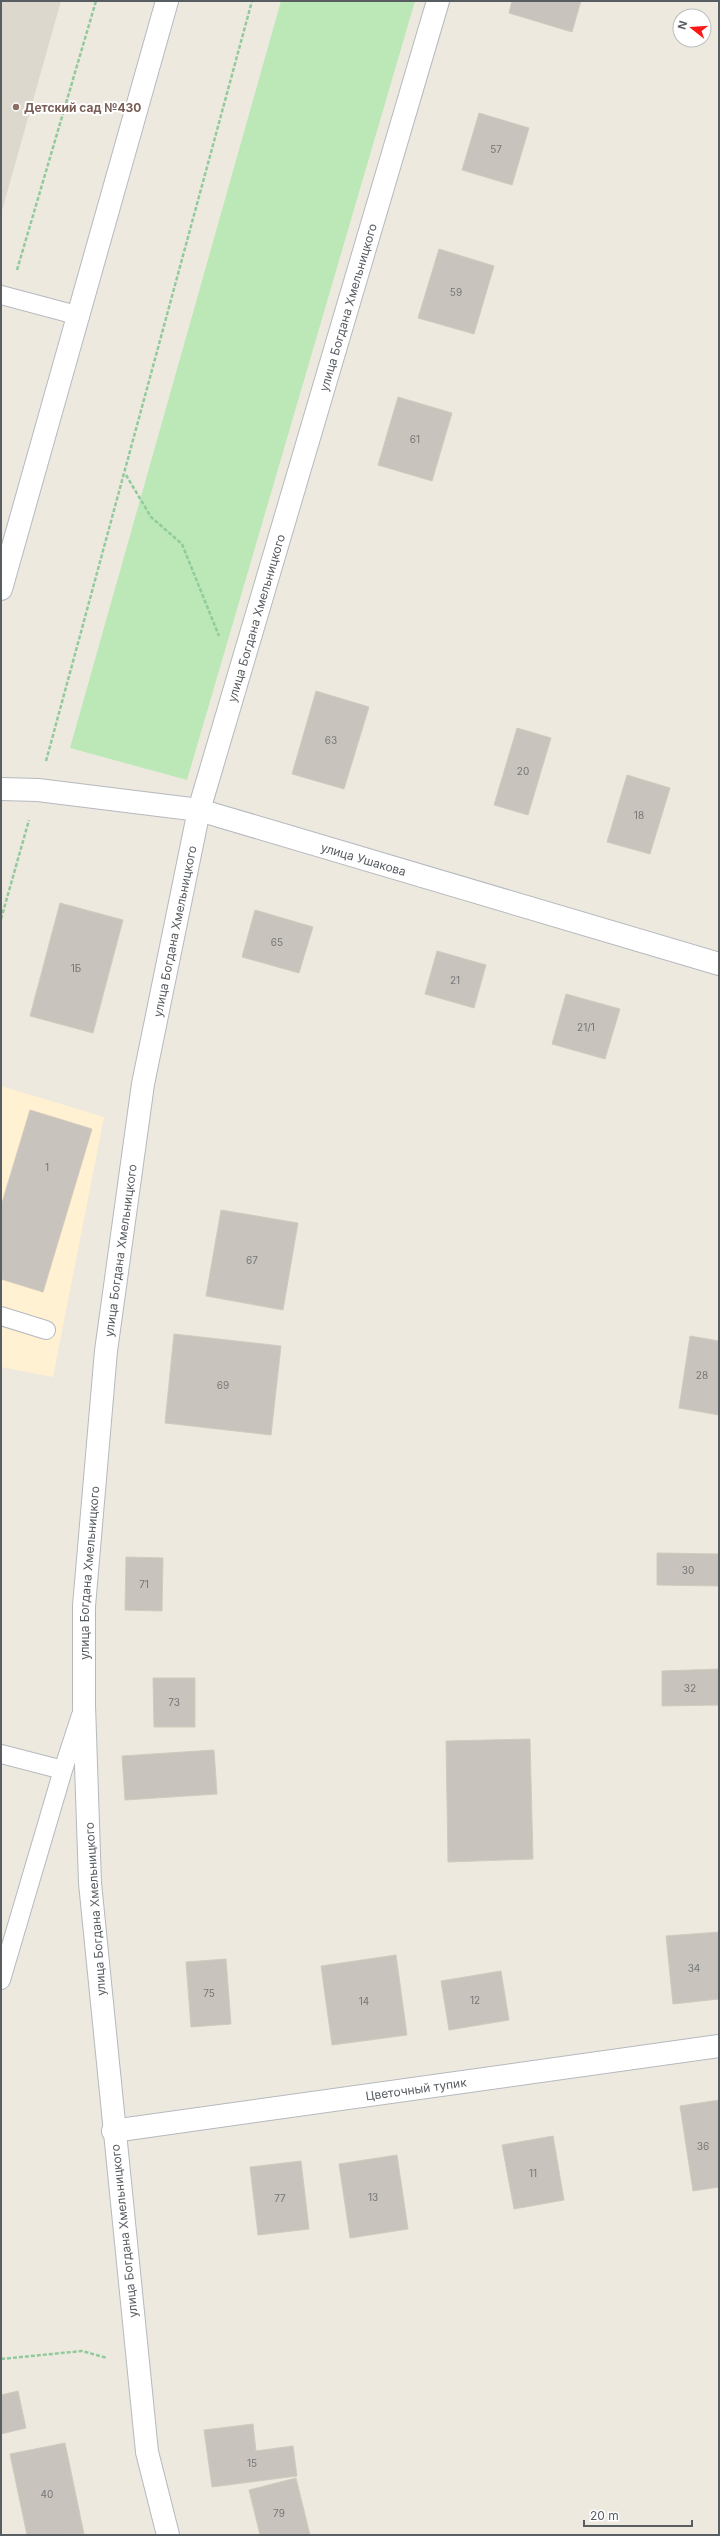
<svg xmlns="http://www.w3.org/2000/svg" width="720" height="2536" font-family="Inter,sans-serif">
<rect width="100%" height="100%" fill="#ede9df"/>
<!-- commercial -->
<path fill="#fff1d2" d="M1,1086L104,1117L53,1377L1,1367Z"/>
<!-- education -->
<path fill="#ddd8ce" d="M1,1H61L1,214Z"/>
<!-- green -->
<path fill="#bce8b8" d="M281,1H415L187,780L70,748Z"/>
<!-- building -->
<path fill="#c8c3bc" stroke="#d2cabd" d="M512,1H581L572,32L509,13Z
M479,113L529,128L512,185L462,170Z
M439,249L494,266L474,334L418,318Z
M398,397L452,413L432,481L378,465Z
M316,691L369,707L344,789L292,774Z
M517,728L551,738L528,815L494,805Z
M627,775L670,788L650,854L607,842Z
M60,903L123,920L93,1033L30,1016Z
M255,910L313,927L299,973L242,957Z
M437,951L486,965L474,1008L425,994Z
M566,994L620,1009L605,1059L552,1044Z
M30,1110L92,1129L43,1292L1,1279V1206Z
M221,1210L298,1223L283,1310L206,1296Z
M174,1334L281,1346L271,1435L165,1423Z
M690,1336L719,1341V1415L679,1408Z
M657,1553L719,1554V1586L657,1585Z
M126,1557L163,1558L162,1611L125,1610Z
M719,1669V1705L662,1706V1671Z
M153,1678H195V1727H154Z
M530,1739L533,1859L448,1862L446,1741Z
M214,1750L217,1794L125,1800L122,1756Z
M719,1932V1999L673,2004L666,1936Z
M396,1955L407,2035L332,2045L321,1966Z
M226,1959L231,2024L191,2027L186,1962Z
M501,1971L509,2020L449,2030L441,1981Z
M719,2100V2187L693,2191L680,2106Z
M553,2136L564,2200L514,2209L502,2145Z
M397,2155L408,2229L350,2238L339,2164Z
M301,2161L309,2229L258,2235L250,2167Z
M18,2391L26,2428L1,2434V2395Z
M253,2424L256,2451L293,2446L297,2476L212,2487L204,2430Z
M65,2443L84,2534L27,2535L10,2454Z
M296,2478L310,2535H260L249,2490Z"/>
<g fill="none" stroke-linecap="round" stroke-linejoin="round">
<defs>
<path id="service" d="M1,295L80,316
M1,1316L46,1330
M1,1754L63,1770L81,1715
M1,1980L63,1770"/>
<g id="minor">
<path id="s1" d="M1,789L38,790L199,810L719,964"/>
<path id="s2" d="M113,2131L719,2046"/>
<path id="s3" d="M168,2535L147,2452L90,1883L84,1705V1606L106,1351L143,1084L199,810L438,1"/>
</g>
<path id="secondary" d="M1,589L167,1"/>
</defs>
<!-- service casing -->
<use href="#service" stroke="#b5b9be" stroke-width="20"/>
<!-- minor casing -->
<use href="#minor" stroke="#b5b9be" stroke-width="24"/>
<!-- secondary casing -->
<use href="#secondary" stroke="#b5bac0" stroke-width="24"/>
<!-- path -->
<path stroke="#91ca9c" stroke-width="2.5" stroke-dasharray="4 2" stroke-linecap="butt" d="M17,270L96,1
M126,475L151,517L182,544L219,636
M46,761L252,1
M1,919L29,820
M1,2359L82,2351L107,2358"/>
<!-- service -->
<use href="#service" stroke="#fff" stroke-width="18"/>
<!-- minor -->
<use href="#minor" stroke="#fff" stroke-width="22"/>
<!-- secondary -->
<use href="#secondary" stroke="#fff" stroke-width="22"/>
</g>
<!-- markers -->
<circle fill="#8d6e63" stroke="#fff" stroke-width="1.5" cx="16" cy="107" r="4"/>
<g text-anchor="middle" dominant-baseline="central" stroke-width="4" stroke-linejoin="round" paint-order="stroke">
<!-- number labels -->
<g font-size="10" fill="#747678">
<text x="496" y="149">57</text>
<text x="456" y="292">59</text>
<text x="415" y="439">61</text>
<text x="331" y="740">63</text>
<text x="523" y="771">20</text>
<text x="639" y="815">18</text>
<text x="277" y="942">65</text>
<text x="76" y="968">1Б</text>
<text x="455" y="980">21</text>
<text x="586" y="1027">21/1</text>
<text x="47" y="1167">1</text>
<text x="252" y="1260">67</text>
<text x="702" y="1375">28</text>
<text x="223" y="1385">69</text>
<text x="688" y="1570">30</text>
<text x="144" y="1584">71</text>
<text x="690" y="1688">32</text>
<text x="174" y="1702">73</text>
<text x="694" y="1968">34</text>
<text x="209" y="1993">75</text>
<text x="475" y="2000">12</text>
<text x="364" y="2001">14</text>
<text x="703" y="2146">36</text>
<text x="533" y="2173">11</text>
<text x="373" y="2197">13</text>
<text x="280" y="2198">77</text>
<text x="252" y="2463">15</text>
<text x="47" y="2494">40</text>
<text x="279" y="2513">79</text>
</g>
<!-- education labels -->
<g font-size="12" font-weight="bold" fill="#785e54" stroke="#fff" text-anchor="start">
<text x="24" y="107">Детский сад №430</text>
</g>
<!-- street labels -->
<g font-size="12" fill="#585d62" stroke="#fff">
<text stroke="none"><textPath href="#s3" startOffset="2264">улица Богдана Хмельницкого</textPath></text>
<text stroke="none"><textPath href="#s3" startOffset="1940">улица Богдана Хмельницкого</textPath></text>
<text stroke="none"><textPath href="#s1" startOffset="371">улица Ушакова</textPath></text>
<text stroke="none"><textPath href="#s3" startOffset="1616">улица Богдана Хмельницкого</textPath></text>
<text stroke="none"><textPath href="#s3" startOffset="1292">улица Богдана Хмельницкого</textPath></text>
<text stroke="none"><textPath href="#s3" startOffset="968">улица Богдана Хмельницкого</textPath></text>
<text transform="translate(95 1909) rotate(-94)">улица Богдана Хмельницкого</text>
<text stroke="none"><textPath href="#s2" startOffset="306">Цветочный тупик</textPath></text>
<text transform="translate(124 2231) rotate(-96)">улица Богдана Хмельницкого</text>
</g>
</g>
<!-- border -->
<rect width="720" height="2536" fill="none" stroke="#585d62" stroke-width="4"/>
<!-- north arrow -->
<g transform="translate(692 28) rotate(287)"><circle r="19" fill="#ffffff" stroke="#bcbec0"/>
<path d="M0-3L7 15L0 10L-7 15Z" fill="#fc1718"/>
<text y="-6" font-size="11" font-weight="bold" text-anchor="middle" fill="#585d62">N</text>
</g>
<!-- scale -->
<path d="M584 2520v6h108v-6" fill="none" stroke="#585d62" stroke-width="2"/>
<text x="590" y="2520" font-size="12" fill="#585d62" stroke="#ffffff" stroke-width="3" paint-order="stroke">20 m</text>
</svg>
